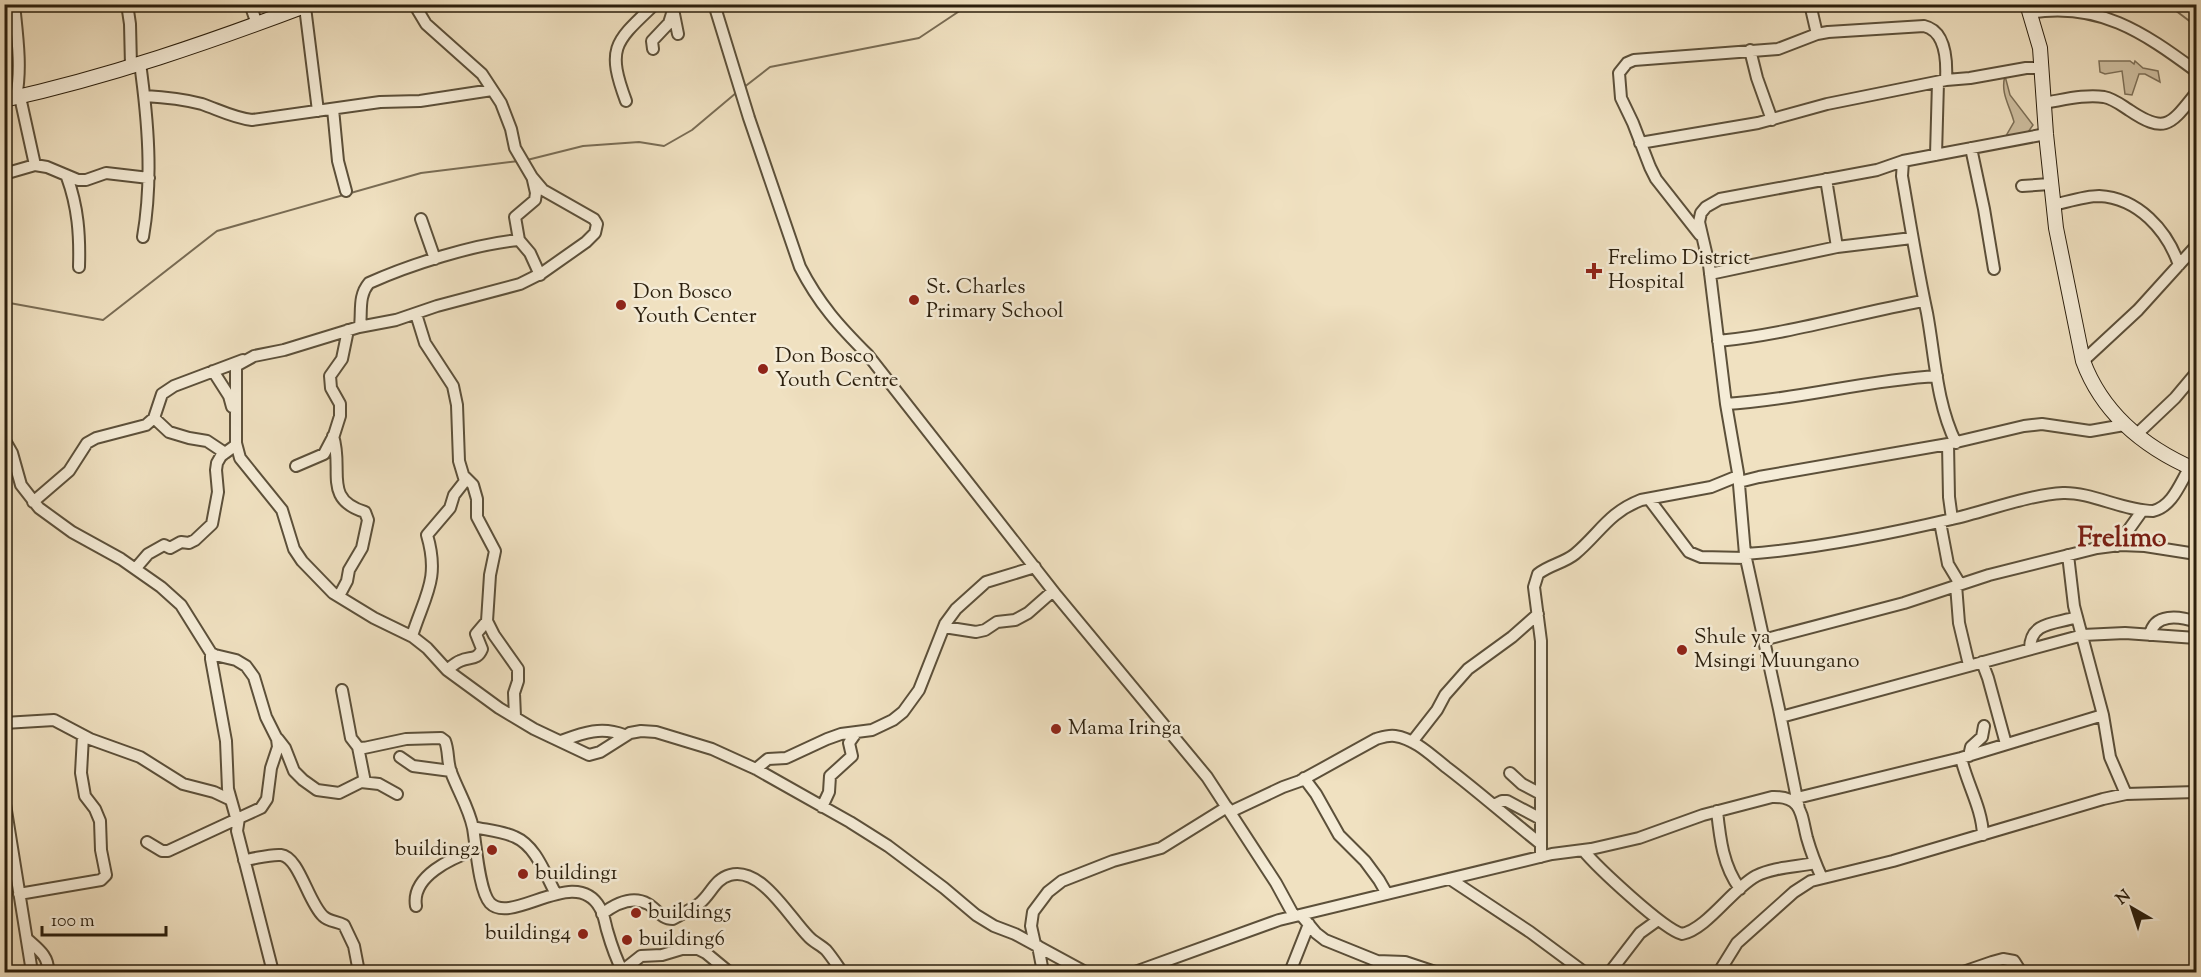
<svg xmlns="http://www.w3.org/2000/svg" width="2201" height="977" font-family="'Sorts Mill Goudy',serif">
<rect width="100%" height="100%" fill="#f0e1c1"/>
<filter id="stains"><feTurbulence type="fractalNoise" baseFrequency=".00333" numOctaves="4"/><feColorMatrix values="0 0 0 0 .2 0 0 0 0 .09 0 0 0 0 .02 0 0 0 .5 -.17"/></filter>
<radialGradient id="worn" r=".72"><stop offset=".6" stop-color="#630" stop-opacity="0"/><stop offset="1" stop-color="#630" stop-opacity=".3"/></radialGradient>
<!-- green -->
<path fill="#cfc0a2" stroke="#7d7058" stroke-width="1.5" d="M2099,61H2130L2134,64L2135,61L2143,68L2158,71L2160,82L2145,74H2139L2132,95L2125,94L2122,71L2105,74L2100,72Z
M2005,76L2010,95L2033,125L2026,135L2003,141L2014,122C2010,106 2000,93 2005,76Z"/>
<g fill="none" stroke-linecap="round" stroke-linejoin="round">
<!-- stream -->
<path stroke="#796c54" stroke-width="2" d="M2167,4L2196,26
M743,88L770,67L919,38L970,4
M527,160L583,146L639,142L664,146L692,130L736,93
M4,302L103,320L217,231L421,173L519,161"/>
<defs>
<path id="street" d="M14,4C17,34 22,68 16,97
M127,4L130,24L131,66
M250,4L257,24
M414,4L426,24L482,74L501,103L511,129L515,148L532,177L543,190L594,219L597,224L595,233L586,242L542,273L520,284L437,306L396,320L359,327L284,350L254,356L236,366V443L240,458L282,510L294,549L302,561L333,593L374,618L413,637L427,648L447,670L499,708L534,729L589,755L600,752L630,733L641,731L656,732L712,749L756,769L850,822L888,846L944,888L976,915L994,926L1015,934L1085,972
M714,4L749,118L800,267C819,304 839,326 868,355L1057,596L1207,777L1276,883L1294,916
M1810,4L1817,34
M305,7L318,111
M2029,13C2098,1 2143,32 2196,71
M674,14L678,34
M653,49L652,41L669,23L675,4
M1750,50L1757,78L1772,120
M140,63C148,121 153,179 143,237
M145,96C164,97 183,99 202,104C219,110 234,118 252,120L380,102L420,101L492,90
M20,97L35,165
M626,101C606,47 615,42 655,4
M2043,103C2063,100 2085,94 2104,97C2114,99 2121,105 2129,110C2166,135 2171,124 2196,93
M333,109L338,161L346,191
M1640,143L1758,123L1827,104L1946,80L1970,78L2026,68H2041
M1971,148L1984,209L1994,269
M1936,155L1938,82
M1903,161L1902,176C1910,222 1917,267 1927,313C1935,356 1936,402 1956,443
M4,174L35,165L47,167L78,180H86L106,173L149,178
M67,177C78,207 80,235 79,267
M1826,179L1837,247
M2022,186L2050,184
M2053,205C2067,202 2085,196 2099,196C2138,198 2167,230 2179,265
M421,219L435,259
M1700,235L1656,179L1650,167L1633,123L1621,98L1619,73L1627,63L1634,60L1778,49L1817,34L1828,32L1924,26C1946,31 1947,61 1946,80
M519,240L515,217L535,200L536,193L533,180
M1710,274L1837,247L1912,238
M360,326C362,311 358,296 369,283C409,265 474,244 519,240L530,253L540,275
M1718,341C1789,334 1853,314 1923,301
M2083,361L2138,310L2196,246
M213,371L229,396L232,407
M1726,404C1797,400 1866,380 1937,376
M154,418L169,432L189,438L207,441L225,453
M2136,435L2175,398L2196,373
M333,436C344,470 322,499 365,512L368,520L362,548L349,570L347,581L339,596
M4,439L12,453L21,485L39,508L72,532L121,559L161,587L181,605L211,653L215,655L236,660L246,666L254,677L266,717L277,739L278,747L271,768L267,799L261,808L239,818L237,831L273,972
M1948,444L1949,497L1952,519
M296,466L324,454L334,435L340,416V404L331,388L330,376L342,359L348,330
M465,477L473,485L477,499V517L495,551L490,575L487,621L494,635L518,669V681L514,693L515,717
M1739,482L1759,477L1948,444L2024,426L2042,424L2090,431L2124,425
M1649,499L1689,552L1701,557L1746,558
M33,502L69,471L87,443L96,438L146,425L154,418L162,394L174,386L243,360
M1940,522L1948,564L1960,584
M2117,546L2142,511
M1745,554C1815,549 1884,535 1952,519C1987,511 2028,495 2063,493C2091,492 2124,511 2153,511C2173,506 2180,483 2190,467
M2068,555L2074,606L2103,715L2110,757L2126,794
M136,568L148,554L164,545L170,548L181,542L189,543L195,540L212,524L218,492L216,470L217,463L221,456L236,445
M1956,585L1959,623L1969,665
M944,627L976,632L985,630L997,622L1015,620L1028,613L1053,591
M2150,635C2154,613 2179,616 2196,622
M412,636C425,595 440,579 427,535L450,508L454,495L465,481L459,461L457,405L453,386L425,343L416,314
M1763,640L1904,603L1989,575L2097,548L2120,545L2145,546L2196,554
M2030,649C2030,621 2056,624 2077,617
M211,653V659L226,741L228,789L237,821
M1982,662L1988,678L2006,744
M447,670C451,667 455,663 460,661C470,656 477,661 482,649L476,634L487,621
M342,690L351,738L358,747L364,748L406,739L441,738L445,741C449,751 447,762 451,772C458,791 469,808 473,828C476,845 479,891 490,903C512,926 576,864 600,908C604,914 605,923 607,930C611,944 616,959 623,972
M1781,717L2083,635L2125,633L2196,638
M4,723L54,720L90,739L140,757L183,784L214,792L231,800
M278,739L285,748L294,771L303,780L317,790L339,793L361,782L379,784L397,794
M561,741C583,733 601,726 624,735
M1412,742L1437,710L1445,695L1468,669L1512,637L1538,614
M358,747L365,782
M1969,756L1971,747L1982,737L1984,726
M400,757L413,766L451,771
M1961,758C1967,784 1982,808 1983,835
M756,769L768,759L786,758L827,739L841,734L872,730L893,720L903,712L919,690L945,624L956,609L986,582L1035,567
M1510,773L1522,784L1541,794
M1304,778L1316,794L1339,835L1365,861L1379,880L1387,894
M4,798L32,972
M1797,798L1961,758L2103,715
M1494,805L1502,801H1507L1541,819
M822,807L829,792L830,776L852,756L849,743L856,733
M1799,809L1779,709L1745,554L1738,473L1726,404L1709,265L1699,222L1701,213L1706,207L1720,199L1877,170L1903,161L2046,134
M1717,811C1720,839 1723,866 1740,889
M1230,812L1283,787L1300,781L1376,739C1383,737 1388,735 1395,736C1415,739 1431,755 1446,767C1479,792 1509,819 1541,844
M473,827C486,830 502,831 515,837C536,846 545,874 556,894
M147,842L162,851H168L237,819
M1583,850C1597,867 1663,929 1682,934C1707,929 1732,889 1756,876C1774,867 1796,867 1815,863
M1541,857V641L1534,587L1538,574C1549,565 1564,563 1575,554C1600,533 1608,513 1641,500L1711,487L1738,476
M244,860C255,859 269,854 281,855C299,857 308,902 323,916C329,922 337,921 344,925L354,946L359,972
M1450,879L1530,932L1584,972
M19,894L101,880L106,875L101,850L100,821L95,809L85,796L81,773L83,736
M416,906C411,876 452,858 475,850
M602,914C615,904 632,895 648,904C657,909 661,919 673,919C682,914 692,909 700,903C711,894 715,879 730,875C761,866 789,917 808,936C813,942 821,945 826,950C832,957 837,965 842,972
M1301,915L1316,933L1325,940L1377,961L1405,962L1435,972
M27,939C38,949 49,956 48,972
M1035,944L1031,926L1033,912L1048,892L1062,881L1113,861L1161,848L1227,807
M1038,946L1043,972
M622,971L641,956L662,955L682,949H698L706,953L729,972
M1135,972L1279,920L1552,854L1591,849L1639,838L1703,815L1772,797C1803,796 1801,815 1807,838C1811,852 1816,865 1822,878
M1290,972L1309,924
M1610,972L1640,933L1658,920
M1719,972L1737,943L1794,892L1811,881L1893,861L2103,799L2126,794L2196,792
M1963,972L1992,962L2003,959L2014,961L2021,972"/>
<path id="secondary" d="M2027,4L2040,48L2046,134L2056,228L2083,361C2103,415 2145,448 2196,470
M4,100C109,77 210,42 310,4"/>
</defs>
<!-- street casing -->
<use href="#street" stroke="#5c503a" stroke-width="14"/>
<!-- secondary casing -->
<use href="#secondary" stroke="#2b1f0d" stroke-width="16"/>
<!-- street -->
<use href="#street" stroke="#f5ecd7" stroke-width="10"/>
<!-- secondary -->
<use href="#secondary" stroke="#f5ecd7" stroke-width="14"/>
</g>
<!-- markers -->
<g fill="#8f2418" stroke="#f5ecd7" stroke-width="2">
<path d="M1591 262h6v6h6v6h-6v6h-6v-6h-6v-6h6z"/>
<circle cx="914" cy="300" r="6"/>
<circle cx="621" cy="305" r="6"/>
<circle cx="763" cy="369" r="6"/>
<circle cx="1682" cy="650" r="6"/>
<circle cx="1056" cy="729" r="6"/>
<circle cx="492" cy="850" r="6"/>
<circle cx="523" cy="874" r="6"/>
<circle cx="636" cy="913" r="6"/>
<circle cx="583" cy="934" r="6"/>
<circle cx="627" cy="940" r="6"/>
</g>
<g text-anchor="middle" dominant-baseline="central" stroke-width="5" stroke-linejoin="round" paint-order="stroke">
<!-- poi labels -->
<g font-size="21" fill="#2b1f0d" stroke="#f5ecd7" text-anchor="start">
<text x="1608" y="259">Frelimo District<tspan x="1608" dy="24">Hospital</tspan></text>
<text x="926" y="288">St. Charles<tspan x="926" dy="24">Primary School</tspan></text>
<text x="633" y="293">Don Bosco<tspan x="633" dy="24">Youth Center</tspan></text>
<text x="775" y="357">Don Bosco<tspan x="775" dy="24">Youth Centre</tspan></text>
<text x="1694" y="638">Shule ya<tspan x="1694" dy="24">Msingi Muungano</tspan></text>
<text x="1068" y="729">Mama Iringa</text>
<text x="480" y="850" text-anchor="end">building2</text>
<text x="535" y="874">building1</text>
<text x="648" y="913">building5</text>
<text x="571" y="934" text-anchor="end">building4</text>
<text x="639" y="940">building6</text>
</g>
<!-- district labels -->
<g font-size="27" font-weight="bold" fill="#7a1f14" stroke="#f5ecd7">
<text x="2122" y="539">Frelimo</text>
</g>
</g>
<!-- margin -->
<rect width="2201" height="977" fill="none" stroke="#f0e1c1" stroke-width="24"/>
<rect x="6" y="6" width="2189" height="965" fill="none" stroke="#2b1f0d" stroke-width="3"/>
<rect x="12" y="12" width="2177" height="953" fill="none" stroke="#2b1f0d" stroke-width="1.5"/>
<!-- north arrow -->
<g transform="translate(2132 908) rotate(321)" stroke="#f5ecd7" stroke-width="4.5" paint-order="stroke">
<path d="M0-4.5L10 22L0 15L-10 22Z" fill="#2b1f0d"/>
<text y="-9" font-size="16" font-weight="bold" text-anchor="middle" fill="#2b1f0d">N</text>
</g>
<!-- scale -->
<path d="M42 926v9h124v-9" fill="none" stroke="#2b1f0d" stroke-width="3"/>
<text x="51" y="926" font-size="18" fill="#2b1f0d" stroke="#f5ecd7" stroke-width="4.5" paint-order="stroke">100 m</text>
<rect width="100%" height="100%" filter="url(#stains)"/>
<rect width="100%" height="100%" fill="url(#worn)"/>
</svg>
